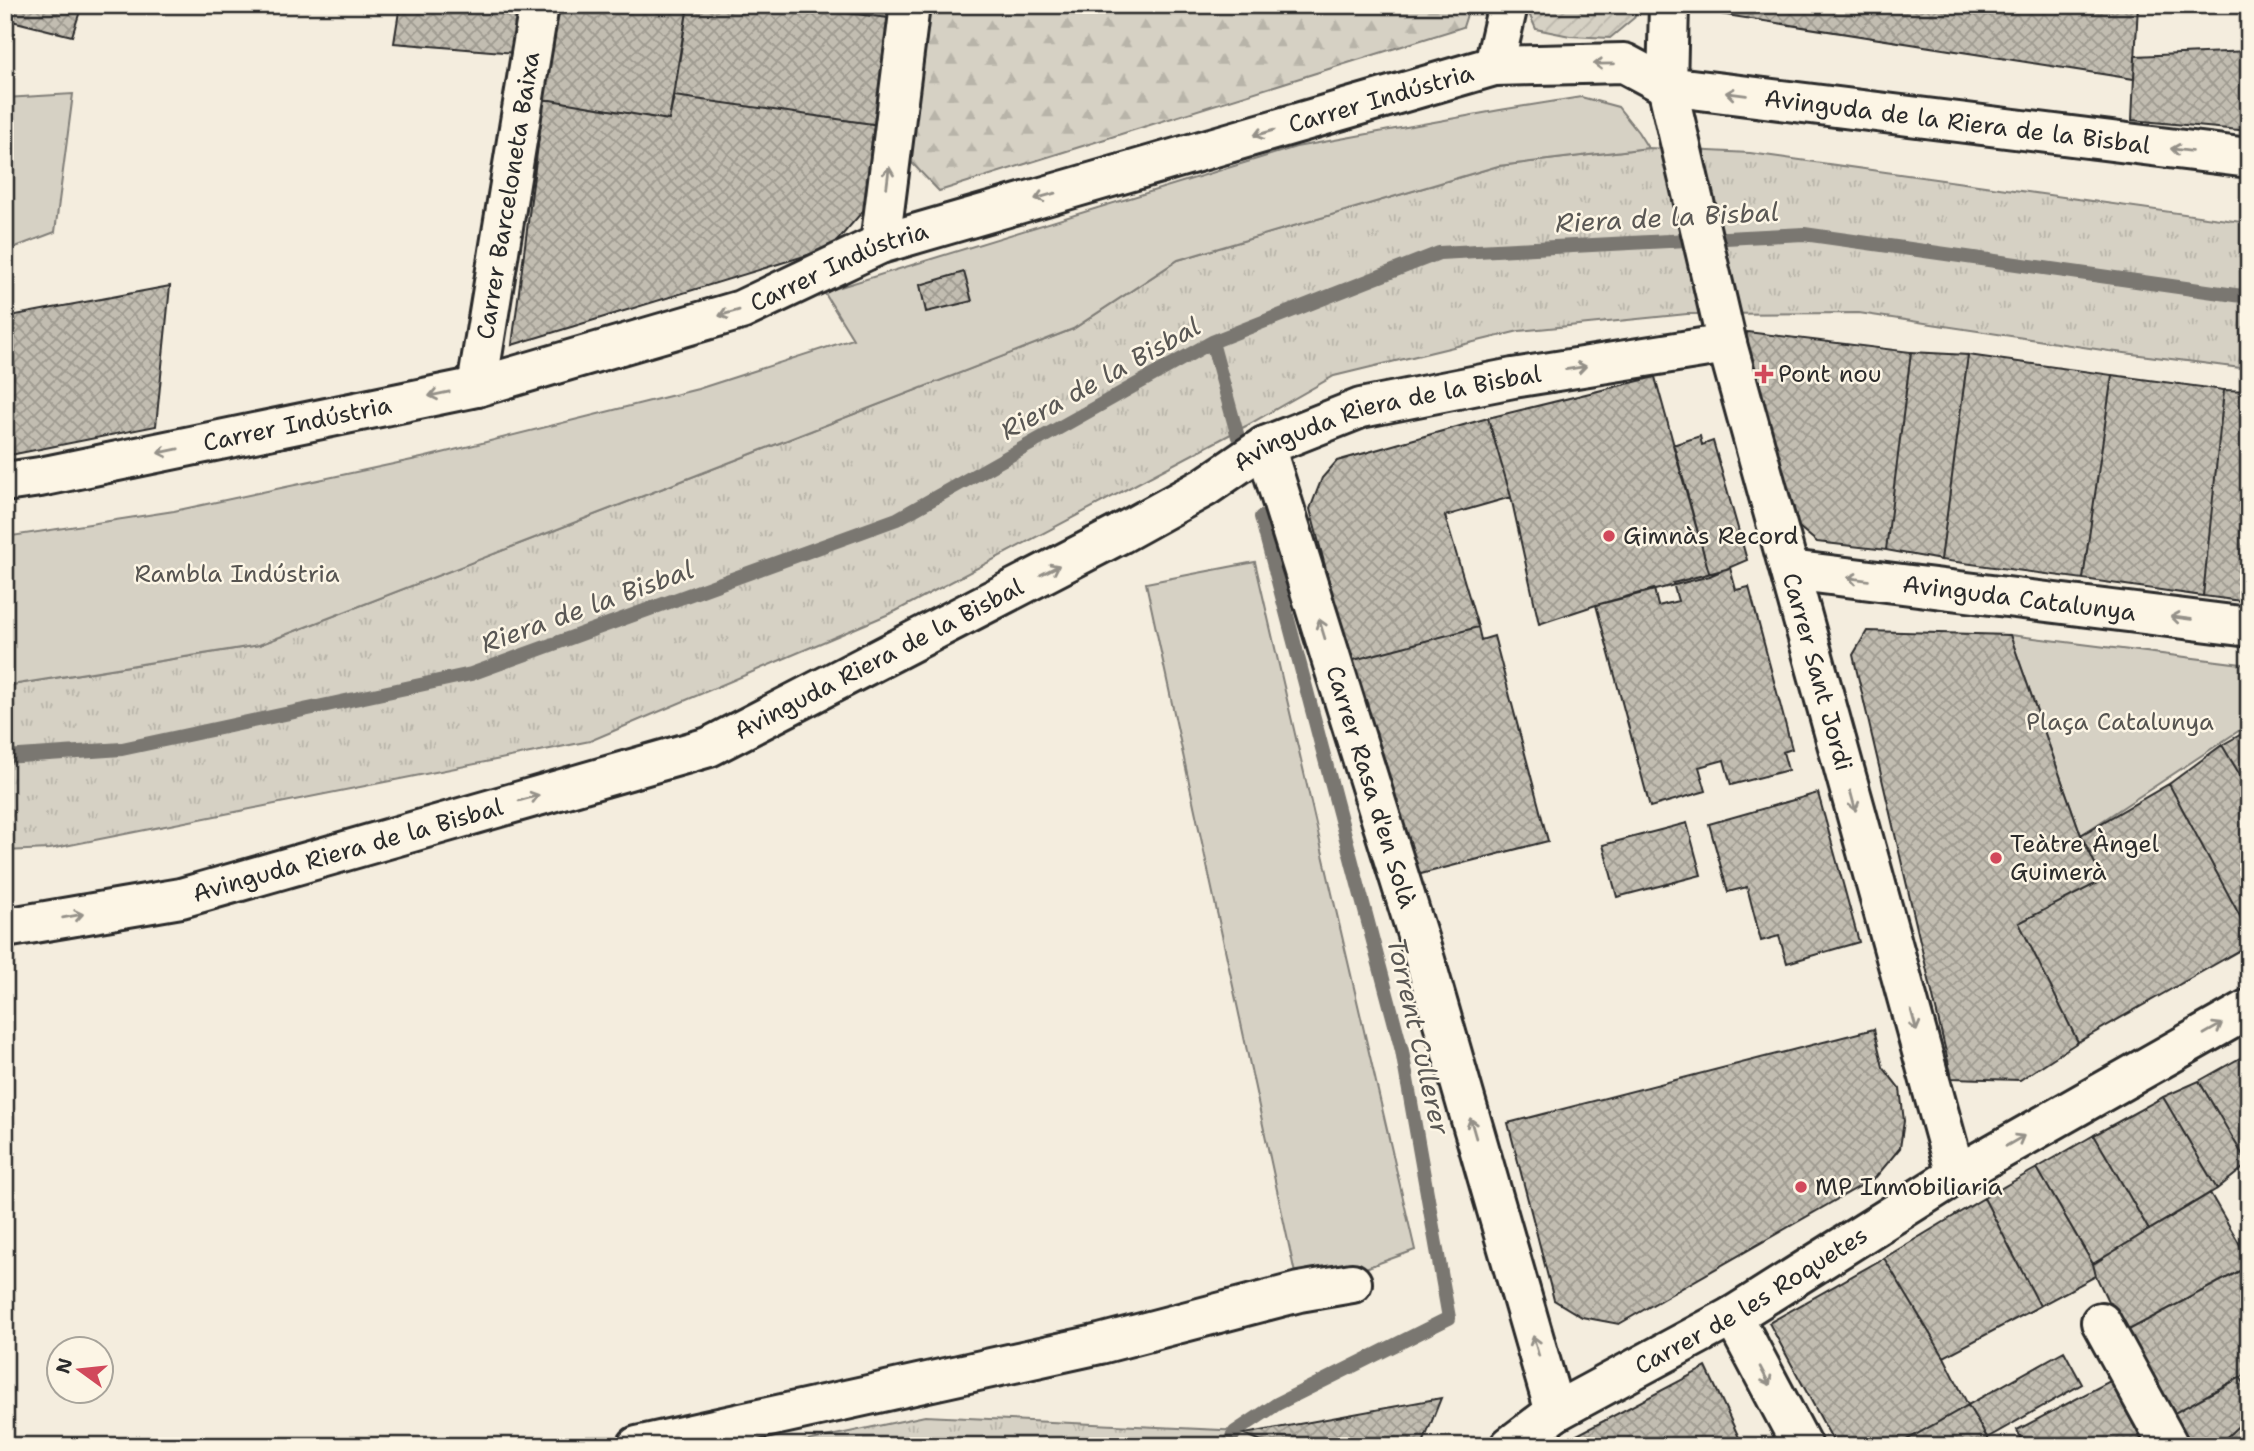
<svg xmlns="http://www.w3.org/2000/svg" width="2254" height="1451" font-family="'Shantell Sans',sans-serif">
<defs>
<pattern id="grass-tufts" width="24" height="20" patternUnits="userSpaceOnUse" patternTransform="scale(1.75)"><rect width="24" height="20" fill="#d6d1c4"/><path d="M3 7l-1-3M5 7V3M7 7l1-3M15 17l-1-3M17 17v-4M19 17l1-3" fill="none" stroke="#b8b4a9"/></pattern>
<pattern id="forest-firs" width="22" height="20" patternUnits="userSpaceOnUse" patternTransform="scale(1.75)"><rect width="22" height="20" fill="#d6d1c4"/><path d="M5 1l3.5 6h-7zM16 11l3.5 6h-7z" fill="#b8b4a9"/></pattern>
<pattern id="garden-furrows" width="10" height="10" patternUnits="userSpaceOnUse" patternTransform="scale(1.75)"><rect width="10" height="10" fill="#d6d1c4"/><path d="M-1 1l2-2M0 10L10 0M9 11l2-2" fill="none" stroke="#b8b4a9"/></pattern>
<pattern id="building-cross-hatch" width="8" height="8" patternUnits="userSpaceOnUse" patternTransform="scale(1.75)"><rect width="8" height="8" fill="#c2bdb1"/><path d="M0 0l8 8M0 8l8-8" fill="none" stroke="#9e9a90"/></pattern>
</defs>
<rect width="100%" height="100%" fill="#f4edde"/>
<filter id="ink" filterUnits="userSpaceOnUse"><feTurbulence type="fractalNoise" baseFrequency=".0143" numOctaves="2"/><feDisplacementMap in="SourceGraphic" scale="14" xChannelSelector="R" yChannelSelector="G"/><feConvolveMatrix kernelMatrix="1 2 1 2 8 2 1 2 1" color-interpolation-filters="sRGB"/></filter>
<g filter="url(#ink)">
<!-- grass -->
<path fill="url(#grass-tufts)" stroke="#807e78" stroke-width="2" d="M1648,148L1750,153L2249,223V369L2109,351L1859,313L1687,314L1519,331L1334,376L1246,426L896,611L590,741L50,849L5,851V686L259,645L1073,329L1178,260L1498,166Z
M925,1416L1242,1431L1234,1446H783Z"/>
<!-- forest -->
<path fill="url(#forest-firs)" stroke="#807e78" stroke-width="2" d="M931,5H1470L1463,27L939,191L910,161Z"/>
<!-- park -->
<path fill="#d6d1c4" stroke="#807e78" stroke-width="2" d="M73,94L55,232L5,251V98Z
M1581,97L1618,107L1638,132L1648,148L1498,166L1178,260L1073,329L259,645L5,686V537L174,511L426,457L698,389L853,339L824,292L1296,147L1500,110Z
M1255,562L1415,1250L1299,1292L1146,583Z
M2010,635L2249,665V724L2081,835Z"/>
<!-- garden -->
<path fill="url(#garden-furrows)" stroke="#807e78" stroke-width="2" d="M1525,5H1638L1634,18L1610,38L1570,36L1536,29Z"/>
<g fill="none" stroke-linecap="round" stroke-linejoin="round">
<!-- stream -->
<path stroke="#7a7771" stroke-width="14" d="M1212,342L1238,437
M5,757L122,749L471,674L897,519L1212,342L1439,253L1804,234L2249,297
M1227,1446L1235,1432L1277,1404L1449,1318L1402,1051L1261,517"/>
</g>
<!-- building -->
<path fill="url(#building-cross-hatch)" stroke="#2b2b2b" stroke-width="2" d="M15,5H82L72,36L8,20Z
M400,5H522L515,53L394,43Z
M560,5H688L669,120L544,99Z
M688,5H778L889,18L880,125L674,96Z
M778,5H891L889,18Z
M1706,5H2138L2134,79L1707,12Z
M2249,51V131L2132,120L2135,56Z
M674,96L880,125L869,204L831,248L512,345L544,99L669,120Z
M964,272L972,301L926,312L920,285Z
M170,286L156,426L5,456V317Z
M1747,332L1911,352L1886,550L1817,542L1794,523L1744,350Z
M1911,352L1968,355L1941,560L1886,550Z
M1968,355L2112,375L2083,579L1941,560Z
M2112,375L2224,390L2203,596L2083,579Z
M1655,377L1710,576L1596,605L1539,624L1511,497L1488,418Z
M2224,390L2249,391V602L2203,596Z
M1488,418L1511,497L1445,516L1478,627L1350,661L1310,509L1322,478L1337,461Z
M1700,436L1702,445L1713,441L1747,560L1710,576L1673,445Z
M1730,568L1736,590L1749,587L1792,749L1783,752L1788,770L1731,785L1724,760L1699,767L1706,791L1650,807L1596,605L1654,589L1658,606L1678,601L1673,583Z
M1478,627L1481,640L1494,636L1548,841L1417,875L1350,661Z
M1867,631L2010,635L2081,835L2103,880L2019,923L2078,1042L2020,1080L1952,1078L1853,655Z
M2249,730V790L2222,745Z
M2222,745L2249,790V933L2169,784Z
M2169,784L2249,933V945L2078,1042L2019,923L2103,880L2081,835Z
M1818,793L1859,942L1787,963L1779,936L1761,941L1747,887L1728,892L1709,824Z
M1687,823L1701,875L1617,897L1603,845Z
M1874,1029L1883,1067L1900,1089L1904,1121L1900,1148L1876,1177L1619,1324L1582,1317L1554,1300L1508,1123Z
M2249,1053V1163L2248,1164L2199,1081Z
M2199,1081L2248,1164L2217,1189L2163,1097Z
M2163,1097L2217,1189L2149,1230L2094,1135Z
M2094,1135L2149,1230L2093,1264L2037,1168Z
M2037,1168L2093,1264L2096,1276L2040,1306L1984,1198Z
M2210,1193L2249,1260V1266L2123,1333L2096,1276L2093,1264Z
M1984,1198L2040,1306L1944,1357L1884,1258Z
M1884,1258L1944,1357L1968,1405L1896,1446H1836L1769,1323Z
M2249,1266V1300L2245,1302L2249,1308V1373L2167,1417L2123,1333Z
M2064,1351L2082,1384L1987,1438L1968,1405Z
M1706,1367L1743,1446H1582L1577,1435Z
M2240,1377L2249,1390V1416L2217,1446H2185L2167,1417Z
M2110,1381L2145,1446H2025L2017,1430Z
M1441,1398L1422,1446H1274L1244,1434Z
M1968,1405L1991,1444L1988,1446H1896Z
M2249,1416V1446H2217Z
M1577,1435L1582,1446H1558Z"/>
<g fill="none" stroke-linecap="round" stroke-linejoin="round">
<defs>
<g id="minor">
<path id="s1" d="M1669,5L1667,86L1727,344L1956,1175"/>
<path d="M1494,66L1508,5"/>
<path d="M880,244L910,5"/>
<path id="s2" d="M477,387L539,5"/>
<path id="s3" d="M1265,446L1425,960L1555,1412"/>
<path id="s4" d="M5,482L40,477L477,387L741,310L880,244L1494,66L1624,63L1667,86L2249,158"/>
<path id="s5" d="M1790,570L2249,627"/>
<path id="s6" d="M5,928L181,898L709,747L1120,534L1205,487L1265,446L1361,408L1513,378L1727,344"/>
<path d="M1733,1316L1802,1446"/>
<path d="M2101,1322L2169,1446"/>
<path d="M637,1446L1100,1344L1299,1292L1352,1283"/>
<path id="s7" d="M1510,1446L1555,1412L1733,1316L1956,1175L2249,1009"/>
</g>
</defs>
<!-- minor casing -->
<use href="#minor" stroke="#2b2b2b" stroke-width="44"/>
<!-- minor -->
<use href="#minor" stroke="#fcf5e5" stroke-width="38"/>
</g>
<!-- one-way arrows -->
<defs><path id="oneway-shaft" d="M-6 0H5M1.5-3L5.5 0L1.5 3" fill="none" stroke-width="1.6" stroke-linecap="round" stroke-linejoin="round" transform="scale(1.75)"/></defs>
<g stroke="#949088">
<use href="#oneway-shaft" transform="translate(1604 64) rotate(179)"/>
<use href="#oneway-shaft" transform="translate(1736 94) rotate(-173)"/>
<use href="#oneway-shaft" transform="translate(1264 133) rotate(164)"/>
<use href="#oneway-shaft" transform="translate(2181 150) rotate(-173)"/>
<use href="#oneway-shaft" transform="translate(888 177) rotate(-83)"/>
<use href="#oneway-shaft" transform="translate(1045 196) rotate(164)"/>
<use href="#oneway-shaft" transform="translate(729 313) rotate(164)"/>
<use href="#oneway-shaft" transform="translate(1576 368) rotate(-9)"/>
<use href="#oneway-shaft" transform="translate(439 394) rotate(168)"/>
<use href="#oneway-shaft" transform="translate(168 451) rotate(168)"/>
<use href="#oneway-shaft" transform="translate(1050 570) rotate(-27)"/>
<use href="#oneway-shaft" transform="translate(1858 579) rotate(-173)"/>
<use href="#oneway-shaft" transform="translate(2181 618) rotate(-173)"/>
<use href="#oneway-shaft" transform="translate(1322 629) rotate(-107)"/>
<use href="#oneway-shaft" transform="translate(529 798) rotate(-16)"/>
<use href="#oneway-shaft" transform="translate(1853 801) rotate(75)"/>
<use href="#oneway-shaft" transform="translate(73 916) rotate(-10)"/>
<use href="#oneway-shaft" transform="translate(1914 1021) rotate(75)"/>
<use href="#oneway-shaft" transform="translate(2213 1029) rotate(-30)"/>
<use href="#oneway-shaft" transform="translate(1473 1128) rotate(-106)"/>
<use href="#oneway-shaft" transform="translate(2015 1141) rotate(-30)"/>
<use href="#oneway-shaft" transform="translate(1536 1346) rotate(-106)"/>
<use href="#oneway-shaft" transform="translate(1765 1376) rotate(62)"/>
</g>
</g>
<!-- markers -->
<g fill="#d1495b" stroke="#fcf5e5" stroke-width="2.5">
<path d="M1760.5 363.5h7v7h7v7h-7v7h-7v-7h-7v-7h7z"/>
<circle cx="1609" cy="536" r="7"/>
<circle cx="1996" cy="858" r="7"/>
<circle cx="1801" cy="1187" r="7"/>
</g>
<g text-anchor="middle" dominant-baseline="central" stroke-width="5" stroke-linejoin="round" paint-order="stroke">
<!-- street labels -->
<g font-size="24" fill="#2b2b2b" stroke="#fcf5e5">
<text stroke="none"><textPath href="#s4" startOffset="1432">Carrer Indústria</textPath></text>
<text stroke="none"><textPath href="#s4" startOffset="2021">Avinguda de la Riera de la Bisbal</textPath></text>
<text stroke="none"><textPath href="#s2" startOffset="194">Carrer Barceloneta Baixa</textPath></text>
<text stroke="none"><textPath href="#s4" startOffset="864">Carrer Indústria</textPath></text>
<text stroke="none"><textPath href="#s6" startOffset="1486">Avinguda Riera de la Bisbal</textPath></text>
<text stroke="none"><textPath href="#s4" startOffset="298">Carrer Indústria</textPath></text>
<text stroke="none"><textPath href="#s5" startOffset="231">Avinguda Catalunya</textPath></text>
<text stroke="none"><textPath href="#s6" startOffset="919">Avinguda Riera de la Bisbal</textPath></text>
<text stroke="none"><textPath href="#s1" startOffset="686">Carrer Sant Jordi</textPath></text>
<text stroke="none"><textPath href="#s3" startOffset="357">Carrer Rasa d'en Solà</textPath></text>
<text stroke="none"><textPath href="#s6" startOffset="352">Avinguda Riera de la Bisbal</textPath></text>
<text stroke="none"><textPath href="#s7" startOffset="282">Carrer de les Roquetes</textPath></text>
</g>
<!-- poi labels -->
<g font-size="24" fill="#2b2b2b" stroke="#fcf5e5" text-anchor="start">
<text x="1778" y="374">Pont nou</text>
<text x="1623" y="536">Gimnàs Record</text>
<text x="2010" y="844">Teàtre Àngel<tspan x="2010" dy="28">Guimerà</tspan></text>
<text x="1815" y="1187">MP Inmobiliaria</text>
</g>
<!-- park labels -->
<g font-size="24" fill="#565451" stroke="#fcf5e5">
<text x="237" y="574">Rambla Indústria</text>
<text x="2120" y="722">Plaça Catalunya</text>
</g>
<!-- water labels -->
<g font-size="26" font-style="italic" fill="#595754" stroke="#fcf5e5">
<text transform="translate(1667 217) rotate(-3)">Riera de la Bisbal</text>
<text transform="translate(1100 378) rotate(-29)">Riera de la Bisbal</text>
<text transform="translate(587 606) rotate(-20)">Riera de la Bisbal</text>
<text transform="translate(1419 1036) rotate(77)">Torrent Cullerer</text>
</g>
</g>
<!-- margin -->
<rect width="2254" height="1451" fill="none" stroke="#fcf5e5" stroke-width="28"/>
<rect x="14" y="14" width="2226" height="1423" fill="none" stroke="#2b2b2b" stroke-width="2.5" filter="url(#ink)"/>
<!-- north arrow -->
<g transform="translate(80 1370) rotate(285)"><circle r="33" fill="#fcf5e5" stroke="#a8a49b" stroke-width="2"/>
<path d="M0-5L12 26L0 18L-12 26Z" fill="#d1495b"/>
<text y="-10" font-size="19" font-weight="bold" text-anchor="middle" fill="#2b2b2b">N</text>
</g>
</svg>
